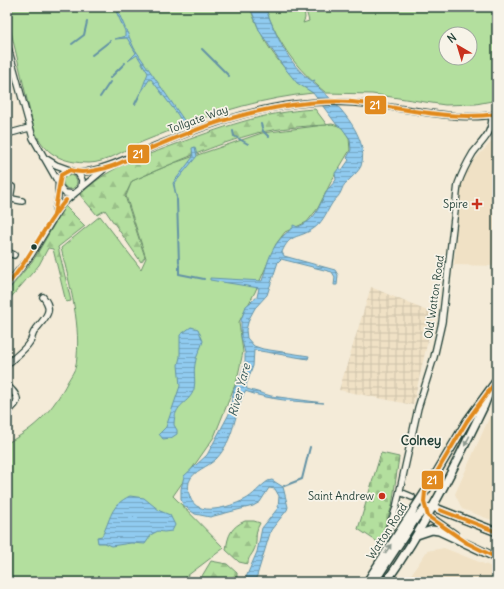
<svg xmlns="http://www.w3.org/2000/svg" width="504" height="589" font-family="Delius,sans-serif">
<defs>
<pattern id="industrial-grid" width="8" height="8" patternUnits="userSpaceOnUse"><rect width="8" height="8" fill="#f0e1c5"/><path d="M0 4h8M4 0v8" fill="none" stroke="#cdc2aa"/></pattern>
<pattern id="forest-firs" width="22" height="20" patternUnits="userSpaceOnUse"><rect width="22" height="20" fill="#b3df9e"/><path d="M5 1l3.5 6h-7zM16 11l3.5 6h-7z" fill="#9ac089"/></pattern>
<pattern id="cemetery-stones" width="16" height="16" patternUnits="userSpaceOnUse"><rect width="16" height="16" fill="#b3df9e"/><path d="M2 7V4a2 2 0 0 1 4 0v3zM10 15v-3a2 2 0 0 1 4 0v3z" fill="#9ac089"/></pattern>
<pattern id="water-rules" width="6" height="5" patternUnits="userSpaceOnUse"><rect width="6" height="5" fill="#90cbf0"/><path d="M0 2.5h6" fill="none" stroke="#75a6c3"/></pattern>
</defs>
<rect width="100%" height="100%" fill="#f4ebd8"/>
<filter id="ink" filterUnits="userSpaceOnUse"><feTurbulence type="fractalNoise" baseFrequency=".025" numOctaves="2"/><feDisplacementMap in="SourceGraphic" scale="8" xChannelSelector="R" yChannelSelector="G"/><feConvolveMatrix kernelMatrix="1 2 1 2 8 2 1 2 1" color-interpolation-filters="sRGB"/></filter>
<g filter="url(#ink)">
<!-- built -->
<path fill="#f0e1c5" d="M497,136V266L454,265L460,189L465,172L476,158Z
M497,406V522L462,509L455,494L489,418Z
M444,548L497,569V582H406L427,551Z"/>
<!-- industrial -->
<path fill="url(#industrial-grid)" d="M371,287L434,314L413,405L339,390Z"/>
<!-- green -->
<path fill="#b3df9e" stroke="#698e69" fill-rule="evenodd" d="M7,7H250C261,41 284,74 313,93C264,98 220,111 174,129C162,134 149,139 137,144C123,151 105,163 89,163C62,163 44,154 34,129L7,15Z
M265,7H304L305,18L303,23L309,21L305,7H497V100L476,104L445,105L372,94L326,93C295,67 280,47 265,7ZM446,34H470V58H446Z
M332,124L342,127L349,138L350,150L332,180L318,208L307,222L285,232L276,244L255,292L239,322L243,352L237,380L214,437L173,496L224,548L179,582H7V443C36,428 53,410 68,381C70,377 75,371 76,365C82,326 70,286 61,248L100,216L141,269L146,258L126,196L132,181L174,163L262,133Z
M63 182a7 7 0 1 1 14 0a7 7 0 1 1-14 0Z"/>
<!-- forest -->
<path fill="url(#forest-firs)" stroke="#698e69" d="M315,109L327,125C304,126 280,128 257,133C216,144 171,164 132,181L125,196L145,257L141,262L105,210L97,215L80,195C106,168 137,159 171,146C221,128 262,112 315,109Z
M65,206L85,226L58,247L71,301L66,302L53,249L48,248L39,265L7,302V292L34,259Z
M245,521H254L260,523C253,535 259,542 253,552C250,557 248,558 248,564L239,562L226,550C228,535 231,527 245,521Z
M211,561L227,564L237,573V582H195L202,576Z"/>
<!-- cemetery -->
<path fill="url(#cemetery-stones)" stroke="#698e69" d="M381,453L399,457L392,506L379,543L358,529Z"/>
<!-- water -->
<path fill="url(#water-rules)" stroke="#6392a5" d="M114,7H116L134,48L186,123L183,125L178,115L151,79L149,80L140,94L148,73L137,55L128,61L136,53L127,38L115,39L125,36V31Z
M250,7H265C275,33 288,65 312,81L315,80L313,83C334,100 371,136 361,166C357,175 344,182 342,189C339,198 335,198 331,205C325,215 322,223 313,229C298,239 290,233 282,252L284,256L335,270L338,275L337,285H334L335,277L332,272L281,259L278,262L267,295L255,308L249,319L246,330L247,338L254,346L263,349L309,356L308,359L254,350L253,366L246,385L247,389L271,396L324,403C298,402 269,400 245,391C234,413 235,438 217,458C209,467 193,470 189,482C188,487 188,492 190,497C197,518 229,507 244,500C253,496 260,486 268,481L272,480L283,487L288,507L287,510L271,530L255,582H244L257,552L262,528L278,508L279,496L275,489L269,488L260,502L253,506L210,517L195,514L183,505L181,499V489L184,476L207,455L229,414L234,389L241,375L245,361V353L241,336V320L246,306L257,297L259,288L210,280V278L262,281C269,258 272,242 293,228V225L298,227C317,219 317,209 326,193C328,188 333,184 336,180L335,173L339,168L342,170L349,160L347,158L351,150L350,139L342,128L337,125L313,93L297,83L283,66L260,32Z
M195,147L197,156L174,184L177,200L173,183L193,157L192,148Z
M191,327L198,329L203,341C201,349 196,355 195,364C193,372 196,381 194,389C189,405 174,402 174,425L177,430V434L171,438L163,439L159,434L166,427L180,386L178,365L180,357V335Z
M130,496L144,498L160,511L170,515L175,525L172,531L164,532L158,531L152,534L145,544L131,543L111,546L104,543H98L97,537L102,536C111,519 110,505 130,496Z"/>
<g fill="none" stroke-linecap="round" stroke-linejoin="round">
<!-- stream -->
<path stroke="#6392a5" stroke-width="2" d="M72,44L84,35L87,22
M202,49L229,76
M92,55L110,41
M110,78L125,63
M100,97L110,82
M135,104L140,94
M261,124L263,131L269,137
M233,131L234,136L248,144
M177,200L179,263
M179,265V274L204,279
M284,486L302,479L310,447"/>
<defs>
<path id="street" d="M7,44L33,138L58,182
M7,134L29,128
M43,157L56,165L78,173L82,180L81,188
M78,173C108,170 132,155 160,144C205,126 248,110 296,104C334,99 372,104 410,110C438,114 469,120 497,114
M59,186L65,193L74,194
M7,198L22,201
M10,199L12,187
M55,211C56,206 58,200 58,195C59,183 56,174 69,170
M7,252L14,255
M7,285L31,255L62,204L103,170
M7,365C14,357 24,351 29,343C32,340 32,335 34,332C42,320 56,312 43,297
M7,385C19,397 22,401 7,412
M400,492L412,497
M383,545L396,508L418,408L434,357L442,322L458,184C462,173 467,163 473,153C483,140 493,133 492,115"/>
<path id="secondary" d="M433,507L497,532
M428,516L455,535
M417,535L432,530L439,531L497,558
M367,582L427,489L467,421L497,380
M374,582L416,518L425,509L433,507
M386,582C425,527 455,466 484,406L489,393"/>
</defs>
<!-- street casing -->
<use href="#street" stroke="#1f3d34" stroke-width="8"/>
<!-- secondary casing -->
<use href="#secondary" stroke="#1f3d34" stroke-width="10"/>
<!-- street -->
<use href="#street" stroke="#f7f3e8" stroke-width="5.5"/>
<!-- secondary -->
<use href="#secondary" stroke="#f7f3e8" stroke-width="7"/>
<defs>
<path id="bus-1" d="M54,215L61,175L70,170C81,174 94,171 106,168C119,165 132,157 144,151C173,139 202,126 232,118C271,107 312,99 352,102C401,107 448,121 497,114
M7,285C31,259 43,226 66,200
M497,380L467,421L425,492L424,502L428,516L467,543L497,558
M440,510L497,532"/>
</defs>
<!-- bus-1 casing -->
<use href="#bus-1" stroke="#f7f3e8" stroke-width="7"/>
<!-- bus-1 -->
<use href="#bus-1" stroke="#e18a1f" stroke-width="4"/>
</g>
<!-- one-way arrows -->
<defs><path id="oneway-solid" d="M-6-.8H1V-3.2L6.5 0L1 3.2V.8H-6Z"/></defs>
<g fill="#8b988e">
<use href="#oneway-solid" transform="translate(467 441) rotate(117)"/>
<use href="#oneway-solid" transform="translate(388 549) rotate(-57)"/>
</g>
</g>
<!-- markers -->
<g fill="#c8321e" stroke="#f7f3e8" stroke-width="1.5">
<path d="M475 198h4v4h4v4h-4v4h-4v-4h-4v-4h4z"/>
<circle cx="382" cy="496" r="4"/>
</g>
<circle fill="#1f3d34" stroke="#f7f3e8" stroke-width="1.5" cx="34" cy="247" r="3.5"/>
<g text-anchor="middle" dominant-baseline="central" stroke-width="3.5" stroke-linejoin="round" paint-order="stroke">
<!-- street labels -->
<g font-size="11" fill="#1f3d34" stroke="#f7f3e8">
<text transform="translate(198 119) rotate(-20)">Tollgate Way</text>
<text transform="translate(434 297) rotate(-82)">Old Watton Road</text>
<text transform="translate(387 531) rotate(-57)">Watton Road</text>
</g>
<!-- poi labels -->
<g font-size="11" fill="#1f3d34" stroke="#f7f3e8" text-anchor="end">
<text x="468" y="204">Spire</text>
<text x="374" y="496">Saint Andrew</text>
</g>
<!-- water labels -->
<g font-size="12" font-style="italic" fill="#36595a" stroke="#f7f3e8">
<text transform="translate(239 390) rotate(-75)">River Yare</text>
</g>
<!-- quarter labels -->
<g font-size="13" font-weight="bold" fill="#1f3d34" stroke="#f7f3e8">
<text x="421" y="440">Colney</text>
</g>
</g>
<g stroke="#f7f3e8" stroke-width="1.5">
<rect x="364" y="95" width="23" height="20" rx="4" fill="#e18a1f"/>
<rect x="127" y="144" width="23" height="20" rx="4" fill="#e18a1f"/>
<rect x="421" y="470" width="23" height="20" rx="4" fill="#e18a1f"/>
</g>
<g font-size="11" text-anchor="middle" font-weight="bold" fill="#fff">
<text x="375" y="109">21</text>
<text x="138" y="158">21</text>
<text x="432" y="484">21</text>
</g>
<!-- margin -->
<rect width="504" height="589" fill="none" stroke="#f7f3e8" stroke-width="24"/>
<rect x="12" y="12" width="480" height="565" fill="none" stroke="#1f3d34" stroke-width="1.5" filter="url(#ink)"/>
<!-- north arrow -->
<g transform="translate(458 46) rotate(322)"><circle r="19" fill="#f7f3e8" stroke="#a1aaa0"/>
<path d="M0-3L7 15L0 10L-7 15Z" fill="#c8321e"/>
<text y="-6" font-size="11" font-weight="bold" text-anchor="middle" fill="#1f3d34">N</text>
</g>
</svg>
